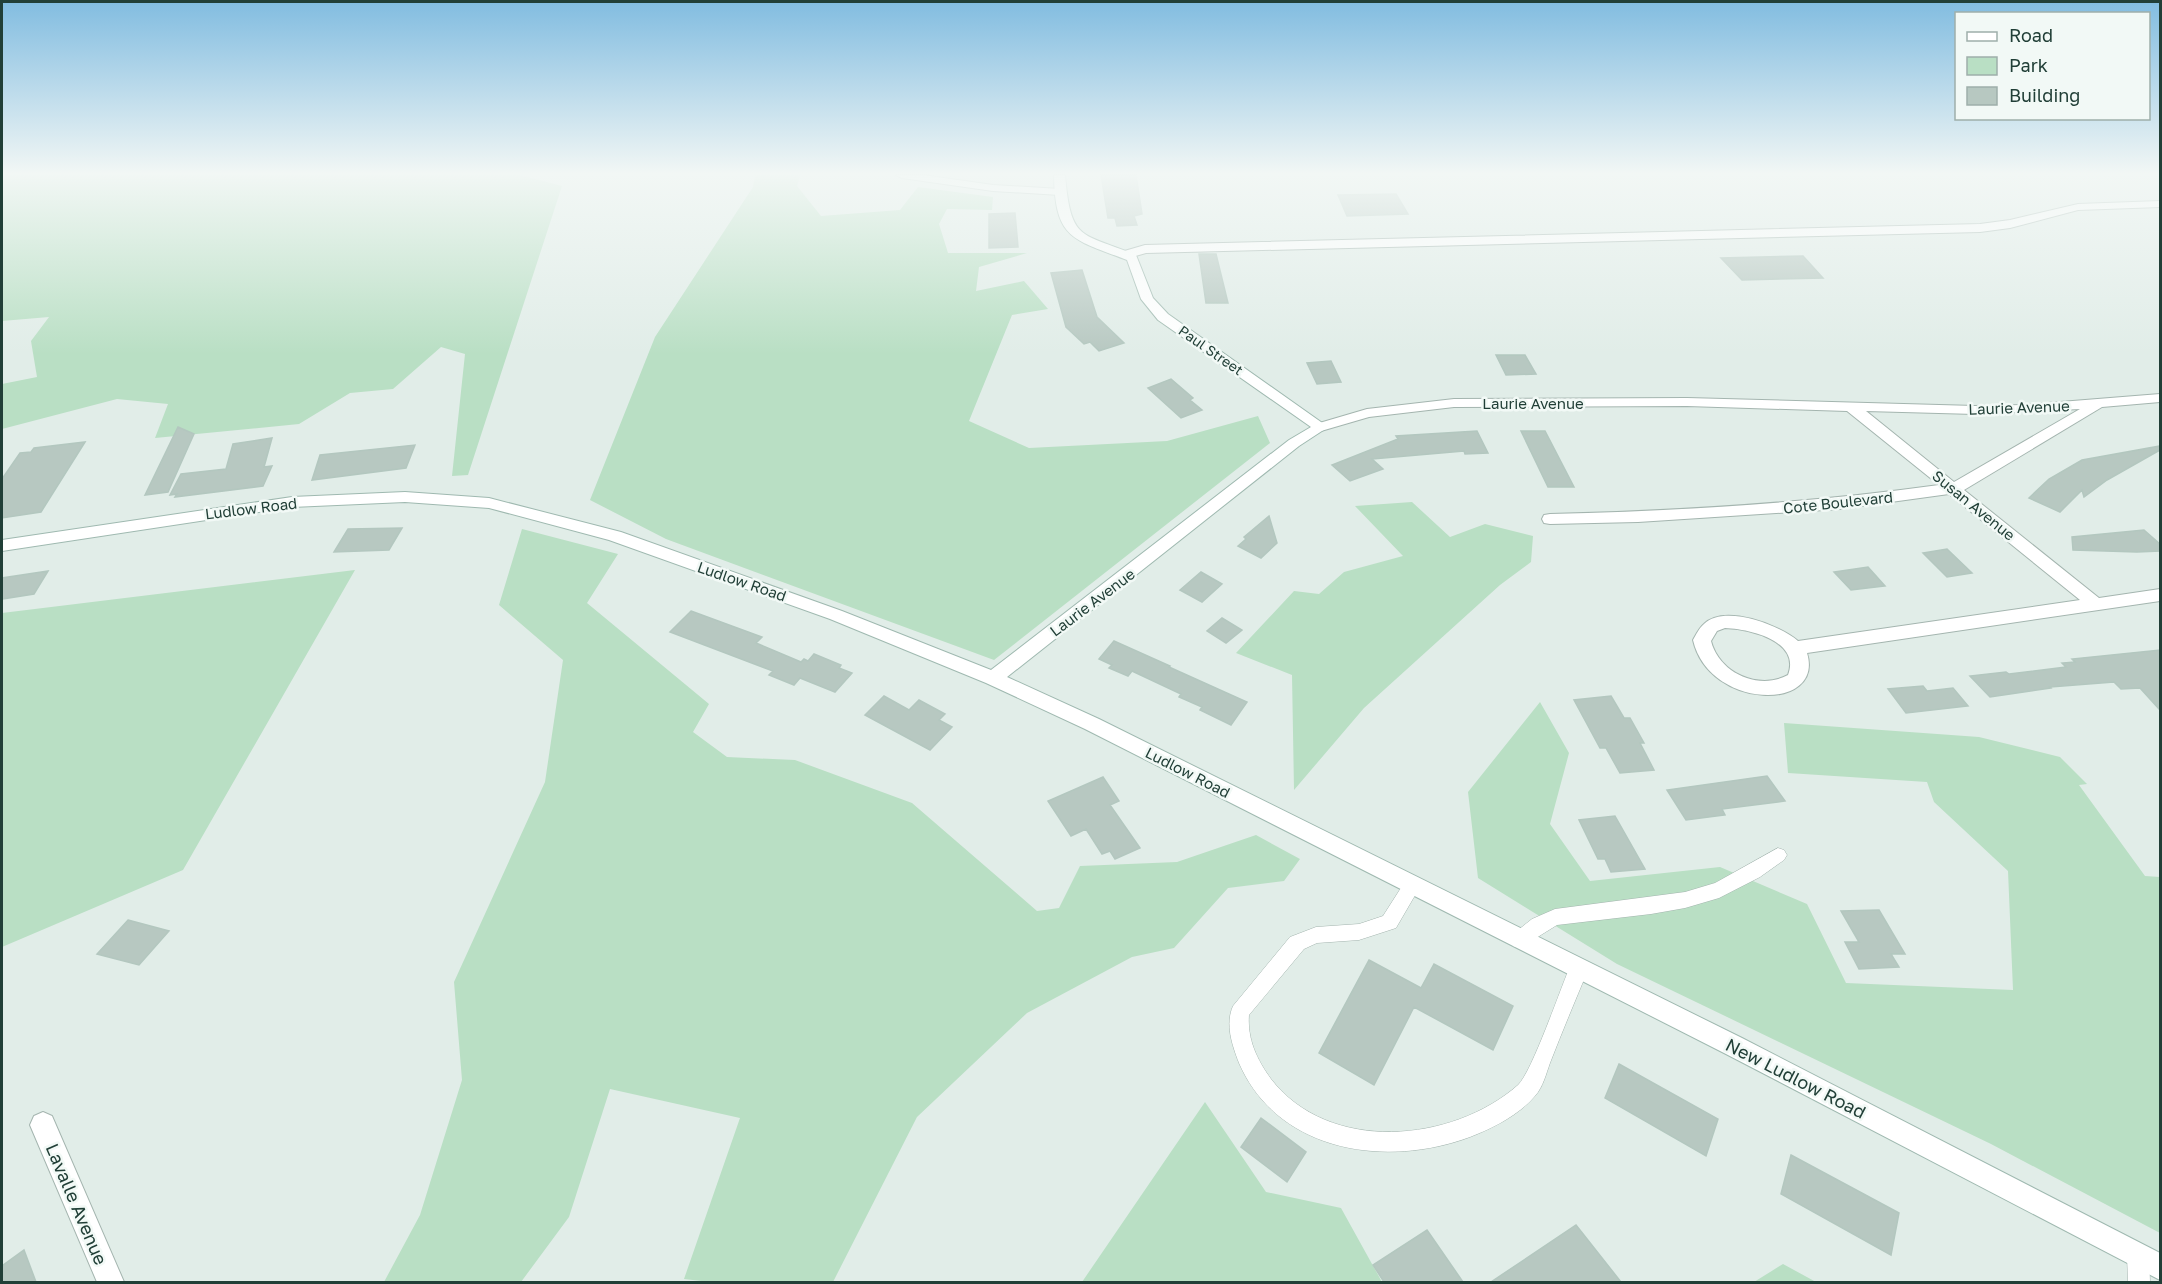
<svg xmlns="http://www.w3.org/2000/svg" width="2162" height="1284" font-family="'Golos Text',sans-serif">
<rect width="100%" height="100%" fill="#e1ede8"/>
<!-- green -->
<path fill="#b9dfc4" d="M2,175H520L562,186L468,475L452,476L465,354L441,347L393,389L350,393L299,424L155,438L168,404L117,399L2,429V384L37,377L31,341L49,317L2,321Z
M755,175H800L797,186L821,216L900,210L918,187L993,197L992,210L947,209L939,224L948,253H1027L979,267L976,291L1024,281L1048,309L1012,315L969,421L1029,448L1167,441L1258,416L1270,443L994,660L666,539L590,500L655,337L753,187Z
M1412,502L1450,537L1485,524L1533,536L1531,562L1500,585L1364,708L1294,790L1292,675L1236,653L1294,591L1319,594L1344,572L1403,556L1355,506Z
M522,529L618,554L587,603L709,704L693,732L727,757L795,760L912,803L1037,911L1059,908L1080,866L1177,862L1256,835L1300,859L1284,881L1228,888L1174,948L1132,957L1027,1013L917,1117L833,1282H710L684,1279L740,1118L610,1089L569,1217L521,1282H384L420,1215L462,1080L454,982L545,782L563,660L499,605Z
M355,570L183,870L2,947V613Z
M1540,702L1569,753L1550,824L1590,881L1720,867L1807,904L1846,983L2013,990L2008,871L1934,802L1927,782L1788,773L1784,723L1979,737L2060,757L2087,784L2079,785L2145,876L2160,877V1233L1991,1144L1617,964L1478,878L1468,792Z
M1205,1102L1266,1192L1341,1208L1382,1282H1082Z
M1783,1264L1816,1282H1754Z"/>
<!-- building -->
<path fill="#b7c8c1" stroke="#b3c7bf" stroke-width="1.5" d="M1101,175H1136L1142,214L1134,216L1137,225L1117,226L1115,218H1108Z
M1396,194L1408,214L1347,216L1338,195Z
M1015,213L1018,247L989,248V214Z
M1199,254H1216L1228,303H1206Z
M1803,256L1823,278L1742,280L1721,258Z
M1082,270L1097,317L1124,343L1099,351L1090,342L1084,344L1066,327L1051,273Z
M1496,355H1525L1536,374L1506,375Z
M1331,361L1341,382L1317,384L1307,363Z
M1171,379L1193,398L1190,400L1202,410L1181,418L1148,388Z
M178,427L194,434L168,492L145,495Z
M1477,431L1488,453L1465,454L1464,451L1372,459L1383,469L1350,481L1332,465L1398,439L1396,436Z
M1521,431H1545L1574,487H1548Z
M272,438L264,467L272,466L263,486L175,497L177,494L170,495L181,474L226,469L233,444Z
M85,442L41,512L2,518V479L20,453L31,452L34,448Z
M415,445L406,468L312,480L320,455Z
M2160,446V450L2107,480L2084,497L2082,490L2060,512L2029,498L2049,479L2082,460Z
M1269,516L1277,543L1261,558L1238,546L1246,539L1244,537Z
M402,528L389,550L334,552L348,529Z
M2144,530L2160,544V551L2137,552L2073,550L2072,537Z
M1947,549L1972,573L1947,577L1923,553Z
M1868,567L1885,586L1851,590L1834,572Z
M48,571L34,594L2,599V578Z
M1201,572L1222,584L1202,602L1180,590Z
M691,611L762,637L756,643L801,662L804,659L808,661L814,654L841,665L839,668L852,673L835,692L800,678L794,685L769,675L773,671L670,632Z
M1222,618L1242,630L1226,643L1207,631Z
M1114,641L1170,666L1169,667L1247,702L1231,725L1200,710L1202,707L1179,697L1181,694L1132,671L1128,676L1109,668L1112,665L1099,659Z
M2160,650V710L2140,688L2121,689L2114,682L2050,687L2051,688L1990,697L1970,676L2006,672L2009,674L2066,667L2062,663L2075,662L2072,659Z
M1923,686L1927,691L1953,688L1968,706L1906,713L1888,689Z
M884,696L909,710L919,700L945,714L939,720L952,727L930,750L865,715Z
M1611,696L1624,718H1630L1644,743H1640L1654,770L1620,773L1606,748H1600L1574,700Z
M1767,776L1785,801L1722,809L1725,815L1686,820L1667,790Z
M1103,777L1119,801L1110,805L1140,848L1115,859L1110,851L1102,854L1086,829L1071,836L1048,801Z
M1615,816L1645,869L1611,872L1605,859H1598L1579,820Z
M1879,910L1905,954H1891L1899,967L1859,969L1845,942H1859L1841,911Z
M128,920L169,931L139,965L97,954Z
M1369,960L1421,988L1434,964L1513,1006L1493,1050L1414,1007L1374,1085L1319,1053Z
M1619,1064L1718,1119L1706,1156L1605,1098Z
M1261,1118L1306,1152L1287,1182L1241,1147Z
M1791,1155L1899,1213L1891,1255L1781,1194Z
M1576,1225L1621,1282H1491Z
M1427,1230L1463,1282H1384L1373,1265Z
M24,1250L36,1282H2V1266Z"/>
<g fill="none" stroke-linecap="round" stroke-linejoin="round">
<defs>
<path id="lane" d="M1778,848L1784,850L1787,855L1784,860L1760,877L1719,898L1685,908L1651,914L1557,925L1520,948L1513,946L1511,940L1513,934L1532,919L1555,909L1685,892L1715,883Z
M1412,877L1418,880L1421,885L1396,928L1359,940L1317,943L1304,949L1249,1015C1247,1039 1257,1060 1271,1079C1329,1154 1452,1143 1518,1085C1532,1072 1561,987 1571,964L1578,961L1585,964L1588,970C1575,1001 1562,1032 1550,1063C1546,1074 1543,1087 1535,1096C1519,1115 1493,1128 1470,1137C1387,1168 1278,1153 1239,1063C1232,1045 1225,1024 1233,1006L1290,937L1316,927L1359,924L1383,916L1406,880Z
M2138,1244L2146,1247L2149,1255L2150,1282H2128L2127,1255L2130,1247Z"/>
<path id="street" d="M896,175H923L993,185L1060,189L1066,192L1060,195L993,191L902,178Z
M2160,201V207L2078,210L2010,228L1980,232L1146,253L1125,259L1119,255L1121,252L1145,245L1980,224L2010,220L2078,204Z
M2160,394V402L2102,407L1964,490L2099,598L2160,589V601L1807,653C1825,712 1709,710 1693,640C1696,635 1699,628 1704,624C1724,604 1780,625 1798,641L2080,600L1949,494L1840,509L1638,522L1550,524L1544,523L1542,519L1544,515L1550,514C1681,511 1809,503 1939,485L1847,411L1687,406L1454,407L1369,417L1321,431L1314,427L1316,424L1367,409L1454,399L1687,398L1975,406L2023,405ZM2080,409L1954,482L1866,411L1975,414ZM1725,628C1750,629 1801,641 1788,675C1759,691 1719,673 1711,641L1717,631Z
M43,1112L52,1116L124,1282H97L30,1125L34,1116Z"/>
<path id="secondary" d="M1054,175H1065C1071,242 1080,232 1136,255L1153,298L1168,314L1328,427L1299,446L1007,677L1099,719L1742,1038L2160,1253V1280L1726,1054L1085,729L986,683L830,619L609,540L489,508L405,502L292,507L2,551V540L292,497L405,492L489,498L621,532L842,611L991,670L1289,440L1311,427L1158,320L1141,299L1127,260C1073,239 1055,240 1054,175Z"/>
</defs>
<!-- lane casing -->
<use href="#lane" stroke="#a4b5af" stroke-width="1"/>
<!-- street casing -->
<use href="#street" stroke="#a4b5af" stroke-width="2"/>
<!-- secondary casing -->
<use href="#secondary" stroke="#9fb9b0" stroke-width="2"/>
<!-- lane -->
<use href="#lane" fill="#fff" fill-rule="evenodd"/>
<!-- street -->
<use href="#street" fill="#fff" fill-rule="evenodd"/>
<!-- secondary -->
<use href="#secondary" fill="#fff" fill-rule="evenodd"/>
</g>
<!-- sky -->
<linearGradient id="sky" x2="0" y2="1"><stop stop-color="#81bce0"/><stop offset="0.49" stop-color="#f2f7f5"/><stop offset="1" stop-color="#f2f7f5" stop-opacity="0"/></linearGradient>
<rect width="2162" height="354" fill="url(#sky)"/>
<g text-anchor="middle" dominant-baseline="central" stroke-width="5" stroke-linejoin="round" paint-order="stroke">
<!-- far-street labels -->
<g font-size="14" fill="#213f37" stroke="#f2f9f6">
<text transform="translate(1211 350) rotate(35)">Paul Street</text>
</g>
<!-- street labels -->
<g font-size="15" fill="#213f37" stroke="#f2f9f6">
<text x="1533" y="403">Laurie Avenue</text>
<text transform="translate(2019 407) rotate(-2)">Laurie Avenue</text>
<text transform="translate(1838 502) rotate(-6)">Cote Boulevard</text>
<text transform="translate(1974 505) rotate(39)">Susan Avenue</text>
<text transform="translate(251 508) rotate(-7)">Ludlow Road</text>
<text transform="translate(742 581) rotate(19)">Ludlow Road</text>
<text transform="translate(1092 602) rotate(-37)">Laurie Avenue</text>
<text transform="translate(1188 772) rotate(27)">Ludlow Road</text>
</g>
<!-- near-street labels -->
<g font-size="18" fill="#213f37" stroke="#f2f9f6">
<text transform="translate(1796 1078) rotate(27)">New Ludlow Road</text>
<text transform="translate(77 1204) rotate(67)">Lavalle Avenue</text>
</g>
</g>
<!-- border -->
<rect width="2162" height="1284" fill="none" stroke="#213f37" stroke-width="6"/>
<!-- legend -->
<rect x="1955" y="12" width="195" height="108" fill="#f2f9f6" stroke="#9eafaa" stroke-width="1.5"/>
<rect x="1967" y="32" width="30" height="9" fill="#ffffff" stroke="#9eafaa" stroke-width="1.5"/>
<text x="2009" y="42" font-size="18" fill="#213f37">Road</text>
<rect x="1967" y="57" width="30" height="18" fill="#b9dfc4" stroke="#9eafaa" stroke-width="1.5"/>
<text x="2009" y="72" font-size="18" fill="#213f37">Park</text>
<rect x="1967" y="87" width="30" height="18" fill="#b7c8c1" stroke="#9eafaa" stroke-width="1.5"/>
<text x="2009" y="102" font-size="18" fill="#213f37">Building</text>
</svg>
